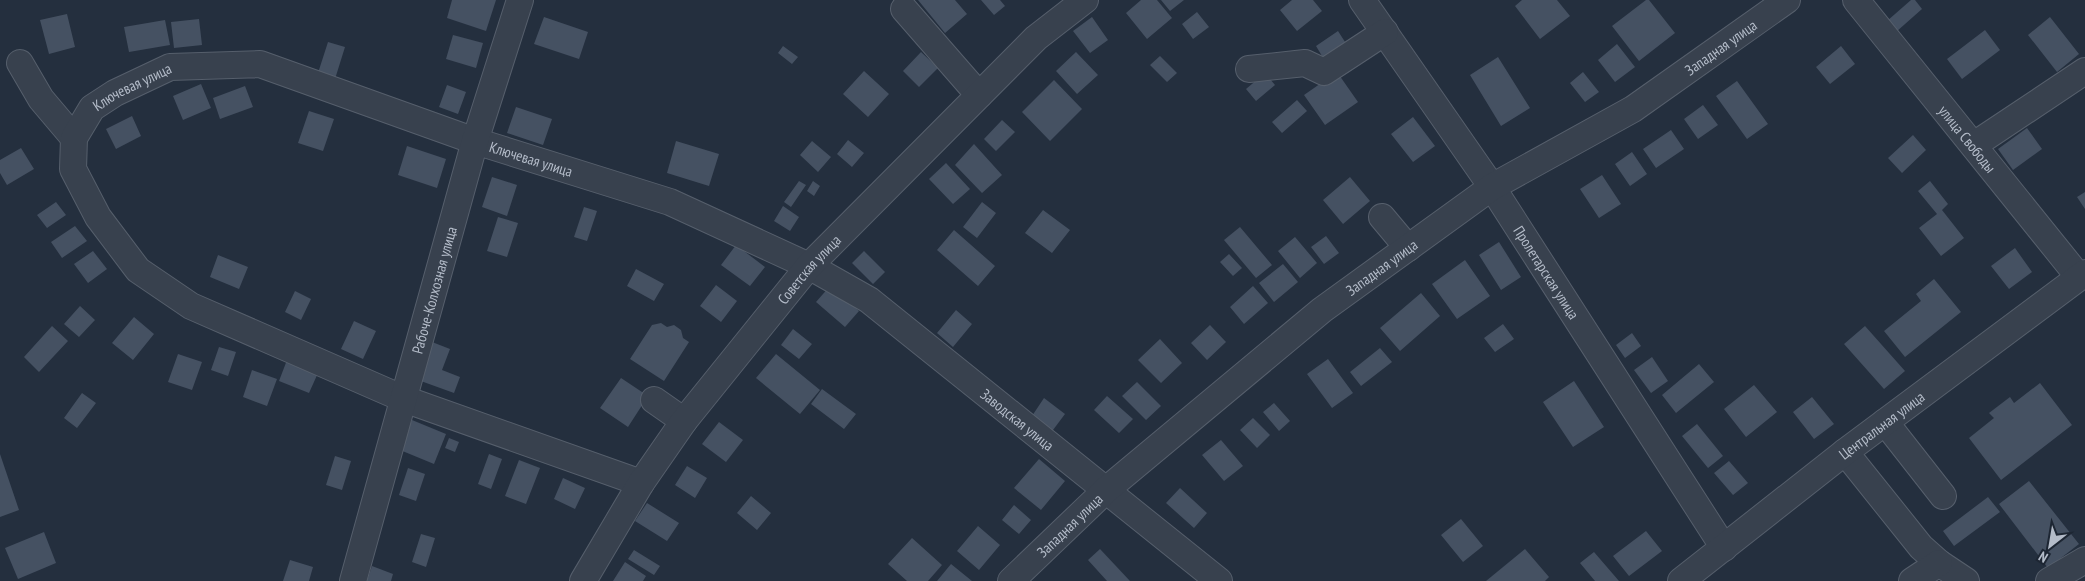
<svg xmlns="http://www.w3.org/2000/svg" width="2085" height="581" font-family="'PT Sans Narrow',sans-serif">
<rect width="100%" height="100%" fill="#242f3e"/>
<!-- building -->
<path fill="#455162" d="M452,0H496L486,31L447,18Z
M918,0H955L967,14L945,33Z
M981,0H1000L1005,6L994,15Z
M1141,0H1157L1172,18L1147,39L1126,13Z
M1161,0H1184L1170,11Z
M1292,0H1313L1322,11L1297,31L1280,10Z
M1522,0H1557L1570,16L1540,39L1515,6Z
M1646,0H1649L1675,33L1639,61L1612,26Z
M1911,0H1915L1922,9L1896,32L1887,21Z
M1197,12L1209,27L1193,39L1182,24Z
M67,14L75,47L49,54L40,20Z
M544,17L588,32L579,59L534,44Z
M1092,17L1108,40L1090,53L1073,31Z
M2050,17L2079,54L2057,72L2028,35Z
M199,19L202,45L174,48L171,22Z
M165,20L170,45L129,52L124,27Z
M1985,30L2000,50L1962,79L1947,59Z
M1338,31L1347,45L1325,61L1316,46Z
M453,35L483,43L476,68L446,59Z
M328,42L345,47L335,79L318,73Z
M1617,44L1635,67L1615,82L1598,60Z
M783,46L798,57L792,64L778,53Z
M1841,46L1855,64L1830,84L1816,67Z
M921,52L938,68L919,87L903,71Z
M1076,52L1098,75L1077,94L1056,71Z
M1160,56L1177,73L1167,82L1150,65Z
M1498,57L1530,108L1501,126L1470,75Z
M864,71L889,94L868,117L843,94Z
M1337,72L1358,102L1325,125L1304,95Z
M1583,72L1599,92L1585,102L1570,83Z
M1265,73L1275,85L1256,101L1246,89Z
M1054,80L1082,109L1050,141L1022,112Z
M1737,81L1768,124L1747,139L1716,96Z
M201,84L211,108L183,120L173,96Z
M447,85L466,92L458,114L439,107Z
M245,86L253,107L220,119L213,98Z
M1297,100L1307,111L1282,133L1272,122Z
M1703,105L1718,125L1698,139L1684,119Z
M516,107L552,119L543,145L507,133Z
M309,111L334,119L323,151L298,143Z
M132,116L141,136L116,149L106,129Z
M1413,117L1435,146L1413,162L1391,134Z
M1002,120L1015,132L996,151L984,139Z
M2027,128L2042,149L2013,170L1998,149Z
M1671,130L1684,149L1656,168L1643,149Z
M1913,135L1926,150L1902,173L1888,158Z
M848,140L864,153L852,167L837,154Z
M676,141L719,154L709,186L667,173Z
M812,141L831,157L818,172L800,155Z
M974,144L1002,175L982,193L955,165Z
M407,146L446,159L437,188L398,175Z
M21,148L34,169L7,185L0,173V160Z
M1632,152L1647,174L1630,186L1615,164Z
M946,163L970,189L953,204L929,179Z
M1602,175L1621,204L1599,218L1580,189Z
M492,177L517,185L507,216L482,207Z
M1350,177L1370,201L1343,224L1323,200Z
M799,181L806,185L791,207L784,202Z
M813,181L820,186L814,196L807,191Z
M1930,181L1948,204L1942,210L1964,238L1941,256L1919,228L1937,214L1918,191Z
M2085,192V209L2077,197Z
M56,202L66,215L47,228L37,215Z
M982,202L996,213L977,238L963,227Z
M783,206L799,217L790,231L774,221Z
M584,207L597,211L587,241L574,237Z
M1043,210L1070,230L1052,253L1025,233Z
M498,217L518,223L507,257L487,251Z
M75,226L87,241L62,258L51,242Z
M1240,227L1272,265L1256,278L1224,240Z
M954,230L995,266L978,286L937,250Z
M1326,236L1339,253L1324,264L1311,247Z
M1295,237L1317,263L1300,278L1278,251Z
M1499,242L1521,277L1501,290L1479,255Z
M736,245L765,267L750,286L721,265Z
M2015,248L2032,272L2009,289L1991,266Z
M93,251L107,269L88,283L74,264Z
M864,251L885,272L873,284L852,263Z
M1229,254L1242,268L1233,276L1220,262Z
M218,255L248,267L239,289L210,277Z
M1465,260L1490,296L1457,319L1432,284Z
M1283,264L1298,282L1274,302L1259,283Z
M636,269L664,284L654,301L627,286Z
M1934,279L1961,312L1905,357L1884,331L1921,301L1916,294Z
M716,285L737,301L721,322L700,306Z
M830,286L859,311L845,327L816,302Z
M1253,286L1268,303L1244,324L1230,307Z
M295,291L311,299L301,320L285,312Z
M1421,293L1440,316L1400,351L1380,328Z
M80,306L95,320L79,337L64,324Z
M956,310L972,324L953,347L937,333Z
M134,317L154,334L133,360L112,343Z
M354,321L376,331L363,359L341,349Z
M661,323L667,327L674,325L681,330L683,338L689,342L664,381L630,359L652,325Z
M1503,324L1514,339L1495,352L1484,338Z
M1210,325L1226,342L1207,360L1191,343Z
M52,326L68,341L39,372L24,357Z
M1865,326L1905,371L1884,389L1844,344Z
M793,329L812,344L799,359L781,345Z
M1632,333L1641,346L1625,358L1616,345Z
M1160,339L1182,363L1161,383L1138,360Z
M432,342L450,349L442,370L460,377L454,393L418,380Z
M219,347L236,352L228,376L211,370Z
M1380,348L1392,362L1361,386L1350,372Z
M178,354L202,362L192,390L168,382Z
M776,354L820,390L800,414L756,378Z
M1652,357L1668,381L1651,393L1634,370Z
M1328,359L1353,393L1332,408L1307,374Z
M287,360L318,373L309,393L279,381Z
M1699,364L1714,382L1676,413L1662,395Z
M252,370L277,379L267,406L243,397Z
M621,378L648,396L628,427L600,408Z
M1574,381L1604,427L1573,447L1543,402Z
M1137,382L1161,406L1146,420L1122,396Z
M2040,383L2072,425L2001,480L1969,438L1994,418L1989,413L2010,397L2014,403Z
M1754,385L1777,412L1746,437L1724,409Z
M822,389L856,414L844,429L811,404Z
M82,393L96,403L77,428L64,418Z
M1107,396L1133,419L1119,433L1094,410Z
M1812,397L1834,424L1814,439L1793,412Z
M1044,398L1065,414L1050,434L1030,419Z
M1274,403L1290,421L1279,431L1263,412Z
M1253,418L1270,435L1257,448L1240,430Z
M412,420L446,434L434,464L400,450Z
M719,422L743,440L726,462L702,444Z
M1697,424L1723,456L1708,468L1682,436Z
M449,438L459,442L455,452L445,448Z
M1221,440L1243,466L1224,481L1202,455Z
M0,454L19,510L0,517Z
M489,454L502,459L491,489L478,484Z
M335,456L351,461L342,490L326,485Z
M1039,459L1065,481L1041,510L1014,488Z
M519,460L540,468L526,504L505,496Z
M1729,461L1748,483L1733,495L1714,473Z
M687,466L707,478L695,498L675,485Z
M408,468L425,474L416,501L399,495Z
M563,478L585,488L575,509L554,499Z
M2029,481L2079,544L2048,568L1999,504Z
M1180,488L1207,513L1194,528L1166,503Z
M751,496L771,513L757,530L737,513Z
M1988,497L2000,512L1954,546L1943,531Z
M647,503L679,523L667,541L635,521Z
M1014,505L1031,520L1019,534L1002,520Z
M1461,519L1483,546L1463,562L1441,535Z
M978,526L1000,545L979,570L957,551Z
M1646,531L1662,551L1629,576L1613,556Z
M44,532L56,563L18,579L5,548Z
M421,534L435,538L426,567L412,562Z
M912,538L942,565L928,581H907L888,564Z
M1100,549L1130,581H1107L1088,560Z
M1525,549L1549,577L1545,581H1486Z
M634,550L660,566L654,575L628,559Z
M1594,552L1619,581H1595L1580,563Z
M290,560L313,567L309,581H283Z
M625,562L646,576L643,581H613Z
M951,564L972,581H937Z
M372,566L393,574L391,581H367Z"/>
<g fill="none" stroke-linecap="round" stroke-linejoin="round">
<defs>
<g id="minor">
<path id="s1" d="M1362,0L1492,187L1724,548"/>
<path id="s2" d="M1856,0L2079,277"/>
<path d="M904,9L979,95"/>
<path d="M20,63L41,99L74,138"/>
<path d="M1249,69L1305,63L1324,72L1385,32"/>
<path d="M1974,145L2085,71"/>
<path d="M1382,217L1408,248"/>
<path d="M654,400L684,421"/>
<path d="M1885,422L1943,496"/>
<path d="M1845,452L1921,547L1939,563L1966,581"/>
<path id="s3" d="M641,483L404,399L191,306L138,270L98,217L73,169L74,138L92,108L115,93L170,67L260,64L475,141L670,202L809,266L869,300L1219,581"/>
<path id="s4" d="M353,581L475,141L520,0"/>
<path id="s5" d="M583,581L641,483L684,421L809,266L1036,38L1085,0"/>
<path id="s6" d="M1011,581L1106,490L1322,310L1492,187L1633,109L1787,0"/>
<path id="s7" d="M1681,581L1845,452L2085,273"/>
<path d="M1912,581L1939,563"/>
<path d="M2049,581L2085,560"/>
</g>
</defs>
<!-- minor casing -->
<use href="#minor" stroke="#565f6c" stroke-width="28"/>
<!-- minor -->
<use href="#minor" stroke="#38414e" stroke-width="26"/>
</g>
<g text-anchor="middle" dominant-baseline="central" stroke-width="4" stroke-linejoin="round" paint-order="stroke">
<!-- street labels -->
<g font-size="15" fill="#b4bcc9" stroke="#1d2633">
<text stroke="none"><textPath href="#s6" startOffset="891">Западная улица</textPath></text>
<text stroke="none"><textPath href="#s3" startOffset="780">Ключевая улица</textPath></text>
<text stroke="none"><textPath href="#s2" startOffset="178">улица Свободы</textPath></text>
<text stroke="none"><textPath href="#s3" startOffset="1200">Ключевая улица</textPath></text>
<text stroke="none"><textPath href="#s6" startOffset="486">Западная улица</textPath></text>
<text stroke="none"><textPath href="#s5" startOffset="386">Советская улица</textPath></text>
<text stroke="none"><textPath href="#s1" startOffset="329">Пролетарская улица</textPath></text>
<text stroke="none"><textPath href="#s4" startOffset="302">Рабоче-Колхозная улица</textPath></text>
<text stroke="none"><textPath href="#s3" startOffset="1758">Заводская улица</textPath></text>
<text stroke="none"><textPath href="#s7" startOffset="254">Центральная улица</textPath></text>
<text stroke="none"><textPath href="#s6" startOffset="81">Западная улица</textPath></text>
</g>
</g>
<!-- north arrow -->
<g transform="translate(2050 546) rotate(211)" stroke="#1d2633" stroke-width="4" paint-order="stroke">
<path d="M0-4L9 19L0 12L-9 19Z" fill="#b4bcc9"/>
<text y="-8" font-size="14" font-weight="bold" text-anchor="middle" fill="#b4bcc9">N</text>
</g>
</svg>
